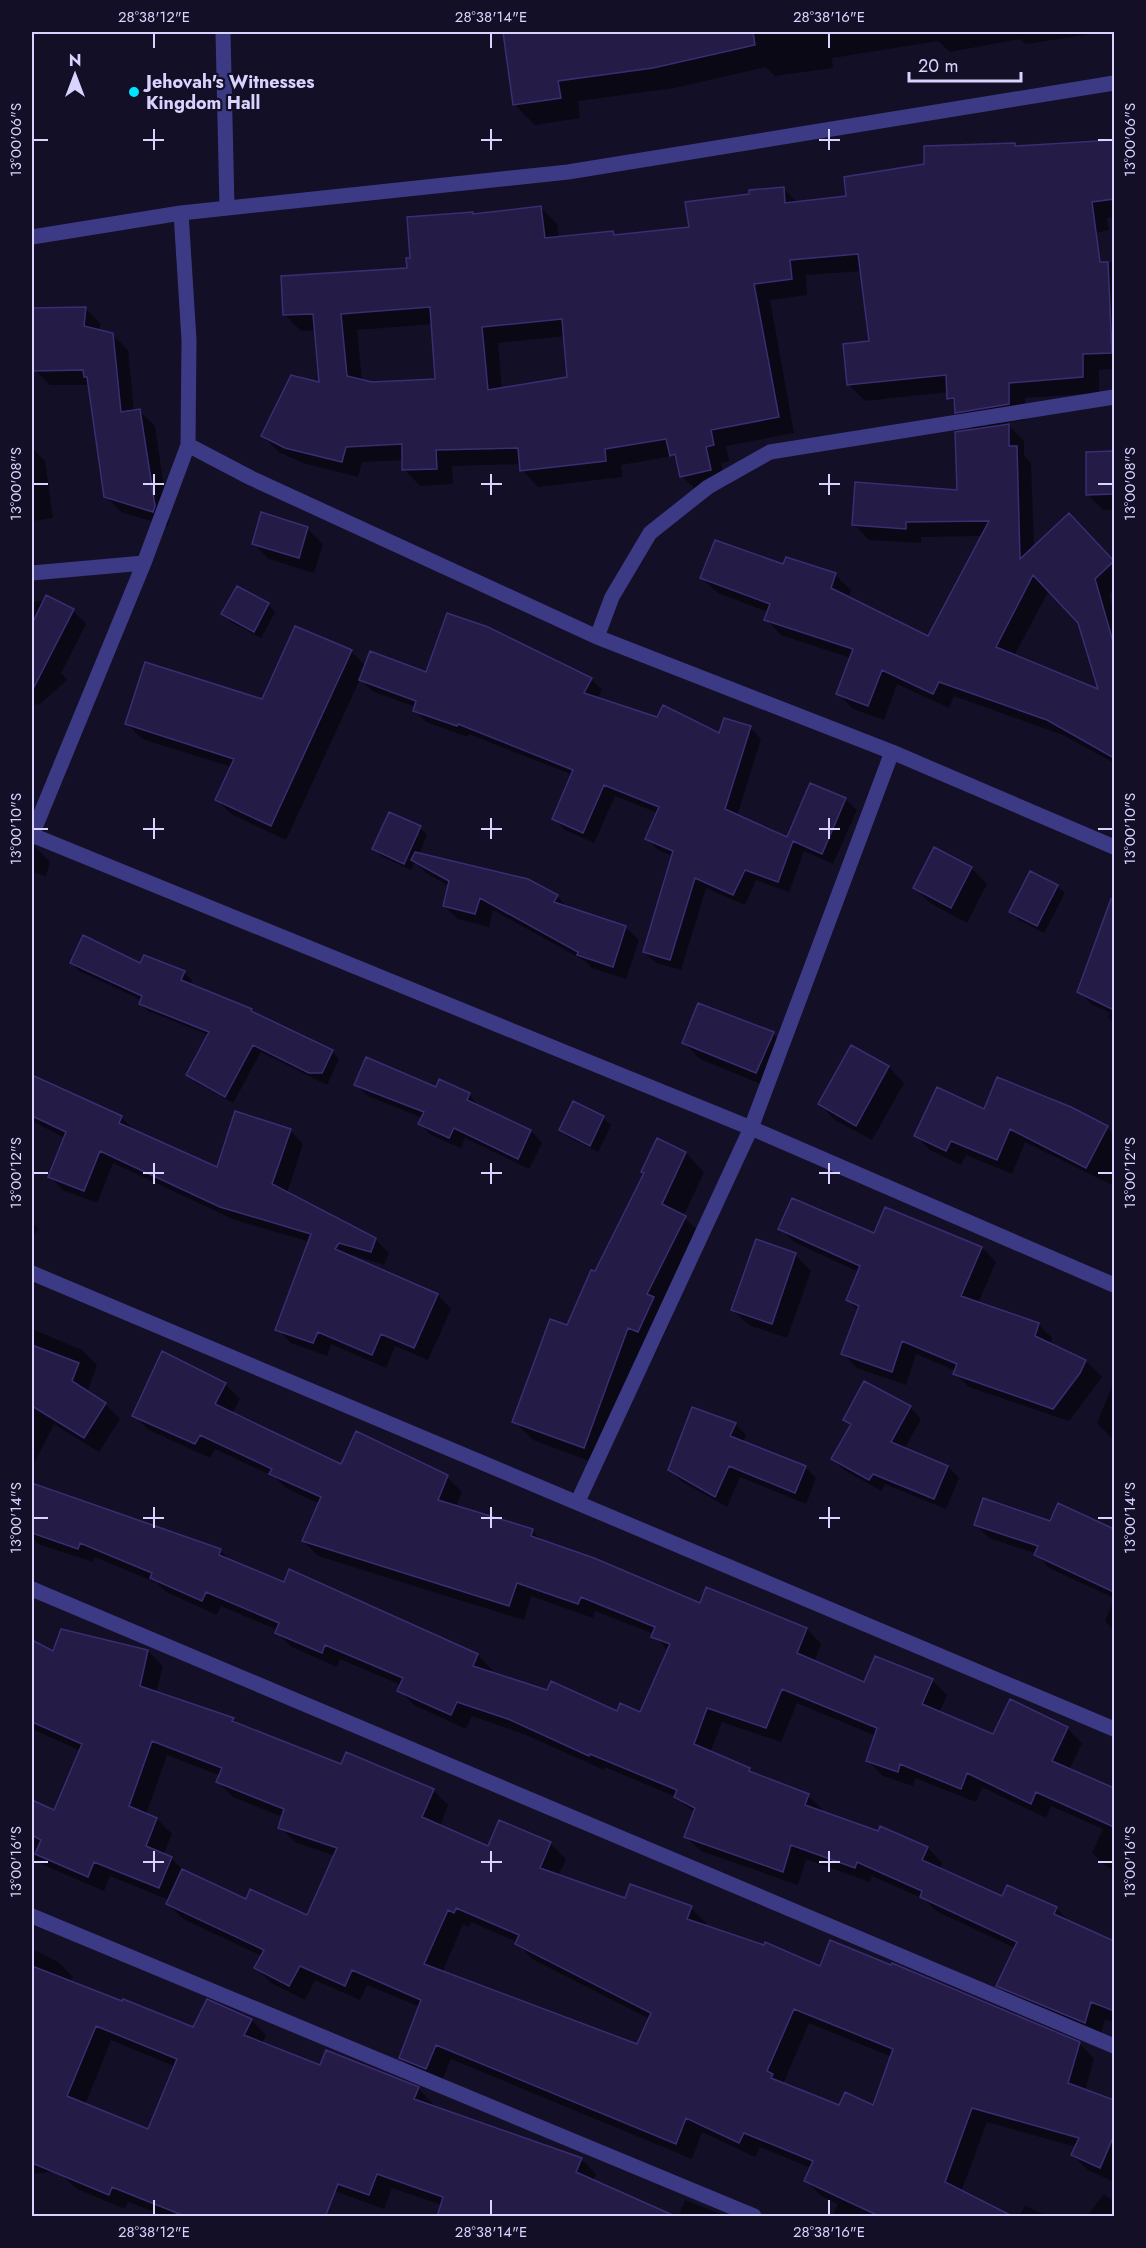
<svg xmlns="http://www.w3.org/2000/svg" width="1146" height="2248" font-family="Jost,sans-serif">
<rect width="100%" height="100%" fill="#130f26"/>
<!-- shadow -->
<path fill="#0007" fill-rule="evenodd" d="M504,32H1104L1026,44L1020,39L950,52L938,41L832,58L833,68L775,76L766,67L674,88L578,101L580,118L535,125L515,105Z
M1114,141V217L1107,218L1109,230L994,255L998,277L1114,262V369L1099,370V393L1025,398V420L1006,423L1024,441V456L1031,463L1034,548L1085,531L1114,563V590L1109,594L1114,612V763L1063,735L954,696L949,708L897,684L884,720L853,709L838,693L851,658L781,635L766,619L768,612L718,593L702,578L784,566L835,575L851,590L848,598L929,638L983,536L921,537V543L869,540L854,524L958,492L975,431L956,412V405L949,398L948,392L865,401L848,384L871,342L862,271L806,275L807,295L770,300L794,433L726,446L729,461L721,463L727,486L698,492L682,476L679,462L673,456L621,465L622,477L538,487L522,470L521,464L452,466L453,484L420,486L404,469V460L362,462L358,477L303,463L279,452L263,436L321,384L316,330L301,331L285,315L409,269L474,215L541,208L557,224L559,238L613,233L617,236L690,228L751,195L783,188L798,203L848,198L926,165L1014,145L1017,148ZM433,324L437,381L372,384L362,381L357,330ZM565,336L569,378L502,389L498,343ZM1049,590L1080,623L1100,692L1014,656Z
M85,308L100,323L99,332L113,335L128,350L134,411H139L155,426L169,522L168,526L121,512L106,496L89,385H50L35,370V363L32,364V310Z
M32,448L45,461L53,518L32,521Z
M1087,453H1114V510H1103L1087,494Z
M307,528L323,544L314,573L269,559L253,543Z
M51,600L73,611L86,624L61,673L67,680L40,704L32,705V602Z
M268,604L275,612L261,638L231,622L223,614Z
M351,652L366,666L427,674L591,679L602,690L597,699L657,719L720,735L750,728L761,739L737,816L788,839L845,799L857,810L833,864L804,851L789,892L756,880L745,905L706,888L681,970L656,963L644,952L673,856L658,850L647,839L658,813L615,796L594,843L565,830L554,819L573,775L469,734L468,737L426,722L415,711L416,707L372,691L360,679L286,840L231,814L216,799L232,767L142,739L127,724L263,701Z
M420,828L427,835L419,854L557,896L568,908L625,927L639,940L626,979L592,968L585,961L493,910L489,927L458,919L444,906L449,886L426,873L415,862L411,870L381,856L374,848Z
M32,844L50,862L46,876L32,872Z
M934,849L971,868L987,884L967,923L930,903L914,887Z
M1057,886L1065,893L1044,933L1019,920L1011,912Z
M1112,903L1114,904V1024L1108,1017L1110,1013L1091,1004L1079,991Z
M72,963L141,965L184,973L192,980L190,985L251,1010L257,1016L332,1051L339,1059L327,1085L261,1052L233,1103L195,1082L188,1075L209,1035L148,1011L140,1004L142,1000L79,971Z
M699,1005L773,1034L789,1049L771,1088L700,1059L684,1043Z
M852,1047L889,1067L904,1083L872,1140L835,1120L820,1104Z
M32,1073L121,1117L135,1131L218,1169L290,1130L303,1144L287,1193L376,1240L389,1253L384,1265L352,1255L351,1258L438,1295L451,1309L428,1360L395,1346L386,1368L331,1344L327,1356L291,1343L277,1329L310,1242L235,1220L113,1163L97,1203L63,1190L50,1177L65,1138L32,1121Z
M356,1085L436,1088L469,1094L479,1107L531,1131L542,1143L529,1169L465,1138L461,1148L431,1135L420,1124L423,1118L368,1096Z
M574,1103L603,1118L611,1125L598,1152L568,1137L561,1130Z
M984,1112L1107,1127L1114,1135V1186L1025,1142L1012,1174L966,1155L961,1165L930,1150L916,1135Z
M658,1140L686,1153L704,1172L683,1217L704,1236L666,1311L672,1317L657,1350L647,1345L603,1466L533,1440L514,1421L568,1327L646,1174Z
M885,1209L982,1248L996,1262L978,1303L1038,1324L1052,1338L1050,1345L1088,1363L1102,1377L1069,1421L969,1387L955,1373L956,1371L916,1354L906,1385L857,1368L843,1354L859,1311L847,1300L859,1272L794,1242L780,1228L875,1235Z
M32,1222L39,1229L32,1237Z
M795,1255L811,1271L787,1338L749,1325L733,1310Z
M32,1329L82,1350L97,1365L87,1393L105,1404L120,1419L99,1452L54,1424L32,1468Z
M1114,1382V1440L1097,1423Z
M225,1384L240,1399L232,1414L342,1466L447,1477L462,1492L456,1507L532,1531L544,1542L701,1605L707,1589L807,1629L821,1644L814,1662L865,1684L932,1680L947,1695L939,1713L994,1736L1067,1728L1082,1743L1069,1770L1114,1790V1870L1107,1867L1092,1853L1103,1829L1051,1806L1046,1818L982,1787L976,1802L915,1778L913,1786L883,1776L868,1761L876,1736L797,1703L781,1742L722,1722L710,1753L753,1774L808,1796L823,1810L822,1813L879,1833L881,1828L928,1848L942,1863L939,1870L1003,1898L1056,1908L1071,1923L1114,1943V2023L1105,2019L1100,2037L1012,2000L998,1985L1015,1948L936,1911L924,1899L872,1876L870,1882L806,1859L798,1885L701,1851L686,1837L695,1813L676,1797L605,1767L604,1770L524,1734L472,1716L466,1729L414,1705L399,1690L401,1685L340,1659L337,1667L292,1647L277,1633L278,1630L221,1606L217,1615L166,1592L157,1583L95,1557L93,1562L38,1544L32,1537V1482L221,1551L231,1561L284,1584L290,1571L478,1655L492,1670L491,1673L617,1713L641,1714L668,1651L654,1634L595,1611L593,1618L531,1596L524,1620L318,1556L303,1541L320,1504L286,1488L275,1477L215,1449L210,1458L149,1430L134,1416Z
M910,1407L921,1419L904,1449L948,1467L959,1478L946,1509L885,1484L881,1491L844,1470L833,1459L851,1426L845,1419Z
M735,1424L746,1435L743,1443L805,1467L816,1478L806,1504L740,1477L727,1507L681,1481L670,1470Z
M1059,1505L1114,1531V1598L1049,1568L1037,1554L989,1538L976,1525L1051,1523Z
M1114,1600V1631L1105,1621Z
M32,1642L54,1653L148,1651L163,1666L156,1693L233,1719L240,1726L342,1766L433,1790L448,1805L440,1826L488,1848L500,1822L551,1844L566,1859L558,1876L626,1900L691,1908L706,1923L705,1927L821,1968L1079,2043L1094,2059L1085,2091L1114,2101V2182L1088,2170L1073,2155L1076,2147L987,2122L961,2192L1011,2216H832L838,2204L821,2196L806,2181L811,2168L760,2147L755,2157L702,2132L692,2159L451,2059L441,2083L416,2073L401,2058L420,2007L367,1985L360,2000L315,1980L305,2000L271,1983L256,1968L262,1956L183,1919L168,1904L169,1900L110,1876L104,1891L32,1860V1802L55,1812L81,1751L32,1729ZM167,1755L221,1776L218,1782L233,1797L283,1817L280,1827L295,1842L335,1856L308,1917L247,1901L185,1872L171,1858L163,1855L172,1834L157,1819L146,1814ZM471,1922L517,1942L532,1959L650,2019L638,2046L442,1973L463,1924L469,1927ZM809,2023L892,2057L874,2107H840L783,2084Z
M32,1949L58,1962L73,1977L70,1983L194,2029L251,2020L266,2035L262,2044L321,2067L418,2088L433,2104L432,2107L581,2159L596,2174L593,2182L442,2205L392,2188L384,2209L196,2140L272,2216H166L128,2202L125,2209L77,2189L62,2175L74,2169L32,2174ZM111,2040L176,2067L149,2131L85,2105Z
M1104,2194L1114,2202V2216H1087Z
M685,2200L726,2216H679Z
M1025,2206L1048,2216H1019Z"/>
<!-- building -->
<path fill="#241b47" stroke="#3b2d73" stroke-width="1.5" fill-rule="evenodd" d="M503,32H753L755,45L653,68L558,81L561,98L513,105Z
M1114,140V199L1092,202L1100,262H1108L1112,353L1083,354V377L1009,383V404L955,413L954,398L947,399L946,375L847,385L843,344L869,341L858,254L790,260L792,279L754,284L779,417L711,430L714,445L706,447L711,470L680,477L675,454L670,456L666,439L605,449L606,461L520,471L518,448L436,450L437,469L402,470V444L346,447L342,462L285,448L261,436L291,375L319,382L313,314L283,315L281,276L407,268L406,258H410L407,217L473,212V214L541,206L545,238L613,231L614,235L689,227L685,202L749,194V190L784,187L785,203L846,196L844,177L924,164V146L1015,143V146ZM430,307L435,379L372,382L347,376L341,314ZM562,319L567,377L488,390L482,327Z
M86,307L84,326L113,333L121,412L140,409L155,506L153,512L104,497L87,377H84L83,370L33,371L32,308Z
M1009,424V446H1017L1020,559L1069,513L1114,561L1095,579L1114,645V758L1047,720L939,682L933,694L882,670L868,706L836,694L853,649L764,620L770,604L700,578L715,540L783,564L786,557L836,573L831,588L928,636L989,521L906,522V529L852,525L855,482L957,490L955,432ZM1033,575L1078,623L1098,689L996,647Z
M1114,451V494L1086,495V452Z
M261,512L308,527L299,558L252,544Z
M237,586L269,603L254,632L221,614Z
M46,595L74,609L32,691V624Z
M447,613L488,627L592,678L584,693L657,717L663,705L719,733L724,718L751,726L725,809L787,837L810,783L846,798L822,854L793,841L778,882L745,870L733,895L695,878L670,960L643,952L673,851L645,839L659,807L604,785L583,833L552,819L573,770L458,724L457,726L413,711L416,701L359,680L370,651L426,672Z
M295,626L352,650L271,826L215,800L234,759L125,724L145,662L262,699Z
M389,812L421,826L404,864L372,849Z
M934,847L972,867L951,908L913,888Z
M415,852L528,879L558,895L554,902L626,926L613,967L577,955L578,952L480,898L475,914L443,906L449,881L411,860Z
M1030,871L1058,885L1037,926L1009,912Z
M1111,899L1114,900V1010L1077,992Z
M83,935L140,963L144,955L185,971L181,980L252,1009L251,1011L333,1050L322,1073H309L253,1045L225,1097L186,1075L209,1032L139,1004L142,996L70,963Z
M698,1003L774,1032L756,1073L682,1043Z
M851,1045L889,1066L856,1126L818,1104Z
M366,1057L436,1087L439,1079L470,1093L467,1100L531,1130L518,1159L454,1128L449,1138L418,1124L424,1112L354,1085Z
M32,1075L122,1116L119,1123L217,1167L235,1111L291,1129L272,1184L376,1238L371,1252L339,1243L335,1249L438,1294L414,1348L381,1334L372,1355L318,1332L313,1343L275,1330L311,1234L220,1207L100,1151L84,1191L48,1177L66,1132L32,1116Z
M997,1077L1071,1107L1108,1126L1086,1168L1010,1129L997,1160L951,1141L946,1151L914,1136L937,1087L984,1109Z
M573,1101L604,1116L590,1146L559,1130Z
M657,1138L686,1152L662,1204L686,1216L647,1294L654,1297L638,1332L628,1328L584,1448L512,1422L550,1319L567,1325L591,1270L595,1271L644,1173L641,1172Z
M792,1198L874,1233L885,1207L982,1247L961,1296L1039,1323L1035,1336L1086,1360L1080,1373L1053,1409L953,1374L957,1364L902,1341L892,1372L841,1354L859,1306L846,1300L860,1266L778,1229Z
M756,1239L796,1253L772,1324L731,1310Z
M32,1345L79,1363L72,1381L106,1403L84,1438L32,1406Z
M162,1351L226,1383L215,1404L271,1431L341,1464L356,1431L448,1475L438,1500L533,1529L531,1536L594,1558L700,1603L706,1587L807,1628L797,1653L864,1682L875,1656L933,1679L922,1704L993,1734L1010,1699L1068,1727L1052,1761L1114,1788V1827L1036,1792L1031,1804L967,1773L961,1789L900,1764L898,1772L866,1761L877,1728L782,1689L766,1728L707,1708L694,1744L750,1768L749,1771L809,1794L805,1805L878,1831L880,1826L928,1847L922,1860L1002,1896L1007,1885L1057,1907L1054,1914L1114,1941V2011L1091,2002L1085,2023L996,1986L1017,1942L920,1897L922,1891L857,1862L855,1868L791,1845L783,1872L684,1837L695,1808L674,1797L677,1790L590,1754L589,1756L508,1719L457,1702L451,1715L397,1691L403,1678L325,1645L322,1653L275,1633L279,1623L206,1592L202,1601L150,1578L152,1573L80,1543L78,1549L32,1533V1483L221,1549L219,1555L284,1582L289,1569L478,1654L473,1666L547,1690L551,1681L617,1711L620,1703L640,1712L670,1644L651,1637L655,1627L581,1597L578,1604L517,1583L509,1606L302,1541L321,1497L269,1474L272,1469L200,1435L195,1444L132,1416Z
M864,1381L911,1406L891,1442L948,1466L934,1499L873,1474L869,1480L831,1459L851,1424L843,1420Z
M692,1407L736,1423L730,1436L806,1466L795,1493L729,1466L715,1497L668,1470Z
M983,1498L1050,1521L1058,1503L1114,1529V1592L1034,1555L1038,1546L974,1525Z
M61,1629L148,1650L140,1686L234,1718L232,1721L341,1764L346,1752L434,1789L422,1817L488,1846L499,1820L551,1842L540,1868L625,1898L630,1884L692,1906L687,1919L764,1945L765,1942L820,1966L830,1940L891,1965L892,1963L1080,2042L1068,2083L1114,2100V2135L1100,2168L1071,2155L1079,2138L972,2108L945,2182L1014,2217H881L804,2181L813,2161L744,2133L739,2143L686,2118L676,2144L436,2045L426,2069L399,2058L421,2000L352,1970L345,1986L300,1966L289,1986L254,1968L264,1950L166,1904L182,1869L246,1899L250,1889L307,1915L337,1848L278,1828L284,1809L216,1782L222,1768L152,1741L129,1806L157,1818L146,1846L172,1857L159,1888L94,1862L88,1877L35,1854L41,1840L32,1835V1800L54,1810L82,1744L32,1722V1640L53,1651ZM456,1908L519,1935L515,1944L651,2013L637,2044L424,1964L448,1910L454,1913ZM794,2009L893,2049L873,2105L845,2092L839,2105L771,2078L773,2074L767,2071Z
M32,1966L122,2001L123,1999L193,2027L207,1999L252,2019L244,2035L320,2065L326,2050L419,2087L414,2099L582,2158L576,2172L677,2217H437L443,2197L377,2174L369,2195L338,2184L325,2217H187L112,2187L109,2195L32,2163ZM96,2026L177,2059L148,2129L67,2096Z"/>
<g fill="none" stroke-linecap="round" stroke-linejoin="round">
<!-- minor -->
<path stroke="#3d3a85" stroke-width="15" d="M223,32L227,208
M181,213L189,340L188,445L144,563L32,835L751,1128L1114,1285
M32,237L181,213L568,172L1114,83
M188,445L251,478L597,637L612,597L650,533L708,487L770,452L1114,397
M32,573L144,563
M597,637L892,752L1114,847
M32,1273L1114,1729
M578,1501L751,1128L892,752
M32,1589L1114,2046
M32,1916L754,2216"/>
</g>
<!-- ticks -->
<path fill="none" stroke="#d9d4ff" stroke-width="2" d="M154,33V48M491,33V48M829,33V48M154,129V150M491,129V150M829,129V150M33,140H48M143,140H164M481,140H502M819,140H840M1098,140H1113M154,474V495M491,474V495M829,474V495M33,484H48M143,484H164M481,484H502M819,484H840M1098,484H1113M154,818V839M491,818V839M829,818V839M33,829H48M143,829H164M481,829H502M819,829H840M1098,829H1113M154,1163V1184M491,1163V1184M829,1163V1184M33,1173H48M143,1173H164M481,1173H502M819,1173H840M1098,1173H1113M154,1507V1528M491,1507V1528M829,1507V1528M33,1518H48M143,1518H164M481,1518H502M819,1518H840M1098,1518H1113M154,1851V1872M491,1851V1872M829,1851V1872M33,1862H48M143,1862H164M481,1862H502M819,1862H840M1098,1862H1113M154,2200V2215M491,2200V2215M829,2200V2215"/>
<!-- markers -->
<circle fill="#00e5ff" stroke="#130f26" stroke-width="2" cx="134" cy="92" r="6"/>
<g text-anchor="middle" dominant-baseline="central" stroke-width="4.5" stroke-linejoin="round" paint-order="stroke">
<!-- poi labels -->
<g font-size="18" font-weight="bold" fill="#d9d4ff" stroke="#130f26" text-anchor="start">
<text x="146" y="82">Jehovah's Witnesses<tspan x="146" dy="21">Kingdom Hall</tspan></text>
</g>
</g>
<!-- border -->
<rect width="1146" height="2248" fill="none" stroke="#130f26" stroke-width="66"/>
<!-- north arrow -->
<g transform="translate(75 75)" stroke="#130f26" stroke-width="4.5" paint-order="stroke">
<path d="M0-4.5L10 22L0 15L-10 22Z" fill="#d9d4ff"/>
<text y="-9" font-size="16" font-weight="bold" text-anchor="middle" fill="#d9d4ff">N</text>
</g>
<!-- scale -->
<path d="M909 72v9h112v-9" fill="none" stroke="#d9d4ff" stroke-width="3"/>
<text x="918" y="72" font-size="18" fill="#d9d4ff" stroke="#130f26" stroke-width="4.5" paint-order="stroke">20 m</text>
<rect x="33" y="33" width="1080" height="2182" fill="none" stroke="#d9d4ff" stroke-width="2"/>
<g font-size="15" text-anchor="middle" fill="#d9d4ff">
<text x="154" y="22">28°38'12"E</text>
<text x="491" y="22">28°38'14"E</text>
<text x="829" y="22">28°38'16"E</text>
<text transform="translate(16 140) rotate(-90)" y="5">13°00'06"S</text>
<text transform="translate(1130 140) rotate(-90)" y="5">13°00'06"S</text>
<text transform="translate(16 484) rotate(-90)" y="5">13°00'08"S</text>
<text transform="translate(1130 484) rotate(-90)" y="5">13°00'08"S</text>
<text transform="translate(16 829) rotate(-90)" y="5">13°00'10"S</text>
<text transform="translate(1130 829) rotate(-90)" y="5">13°00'10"S</text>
<text transform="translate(16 1173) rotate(-90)" y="5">13°00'12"S</text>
<text transform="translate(1130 1173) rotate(-90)" y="5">13°00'12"S</text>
<text transform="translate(16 1518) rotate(-90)" y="5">13°00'14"S</text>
<text transform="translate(1130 1518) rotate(-90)" y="5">13°00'14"S</text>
<text transform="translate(16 1862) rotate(-90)" y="5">13°00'16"S</text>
<text transform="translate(1130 1862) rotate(-90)" y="5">13°00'16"S</text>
<text x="154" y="2237">28°38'12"E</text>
<text x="491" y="2237">28°38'14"E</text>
<text x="829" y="2237">28°38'16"E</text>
</g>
</svg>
